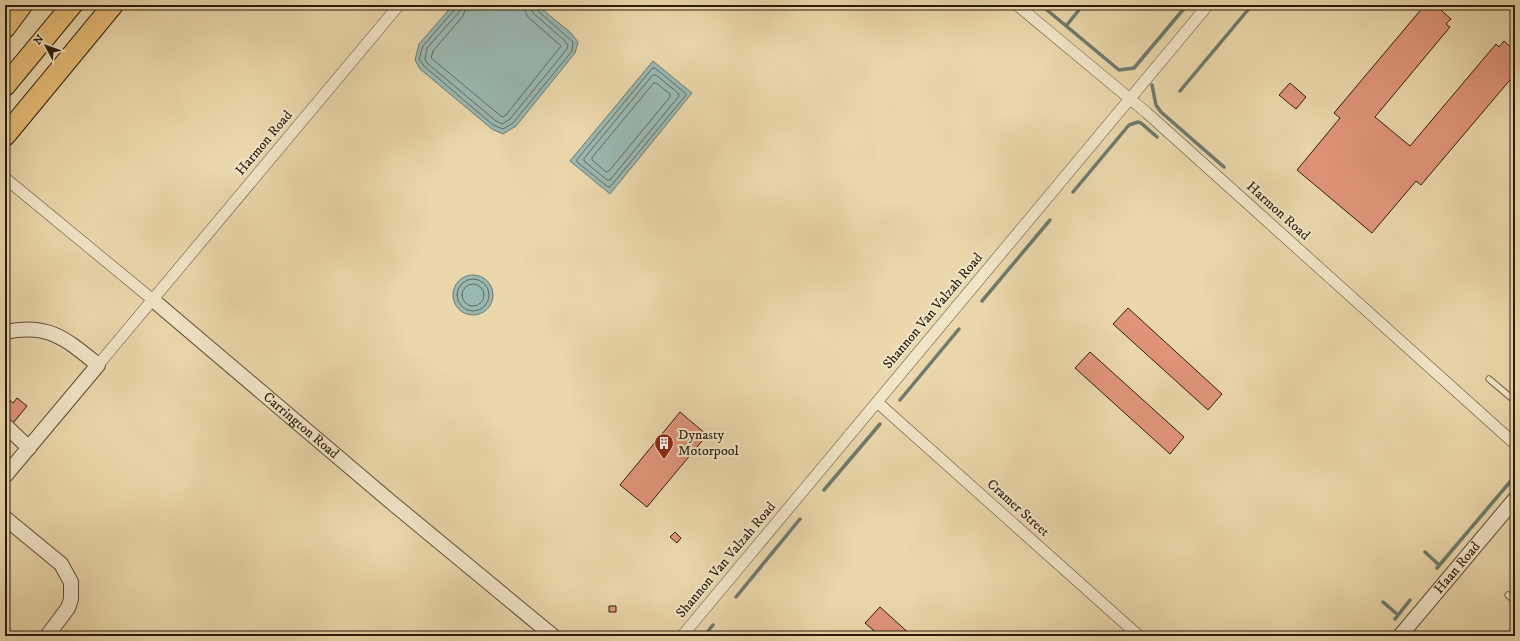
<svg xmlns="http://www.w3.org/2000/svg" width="1520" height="641" font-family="'IM FELL DW Pica',serif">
<rect width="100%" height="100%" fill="#ead7ab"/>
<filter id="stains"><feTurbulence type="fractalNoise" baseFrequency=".005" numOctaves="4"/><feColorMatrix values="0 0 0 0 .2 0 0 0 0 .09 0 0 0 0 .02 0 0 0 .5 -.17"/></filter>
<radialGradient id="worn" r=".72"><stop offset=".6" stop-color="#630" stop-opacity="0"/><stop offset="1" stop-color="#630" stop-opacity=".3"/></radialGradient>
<!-- water -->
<path fill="#9ab8b2" stroke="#6e7a6f" d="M453,5H537L571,33L578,42L575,53L516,126L503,134L492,129L420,69L415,60L419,44Z
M653,61L692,93L610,194L570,161Z
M453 295a20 20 0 1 1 40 0a20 20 0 1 1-40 0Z"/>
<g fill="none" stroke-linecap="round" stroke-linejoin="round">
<!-- shore -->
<path stroke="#626a5e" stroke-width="1" d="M456,5L455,9L423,46L419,59L424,66L493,125L503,129L513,123L572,51L573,42L537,10L535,5
M461,5L459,12L427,48L425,59L427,63L496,121L502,124L510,119L567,49L568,45L564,40L533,13L530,5
M467,5L463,16L433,51L431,58L502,117L506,115L561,46L528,17L525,11L524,5
M653,68H655L685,93L686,95L610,187H608L577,162V160Z
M653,75H656L678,93L679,96L610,180H607L584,161V159Z
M654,83H656L670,94V97L609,171L606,172L592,160V158Z
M457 295a16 16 0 1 1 32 0a16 16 0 1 1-32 0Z
M462 295a11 11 0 1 1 22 0a11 11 0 1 1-22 0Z"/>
<!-- stream -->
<path stroke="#6e7a6f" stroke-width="3.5" d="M1041,5L1119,70L1134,68L1187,5
M1066,26L1083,5
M1152,85L1156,105L1161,112L1224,167
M1180,91L1252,5
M1073,192L1129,125L1138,122L1141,123L1157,137
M982,301L1050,220
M900,400L959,329
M824,490L880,424
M1425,552L1439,565
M1437,568L1515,476
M736,597L800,519
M1383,602L1398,615
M1395,619L1410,600
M704,636L713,625"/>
</g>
<!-- building -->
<path fill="#e0947a" stroke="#2b1d0b" d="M1430,5H1435L1451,19L1446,24L1450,27L1375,117L1410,146L1496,44L1499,47L1504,41L1515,51V74L1421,185L1416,181L1372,233L1297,170L1340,118L1334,113L1424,6L1427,9Z
M1290,83L1306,97L1296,109L1279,95Z
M1128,308L1222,394L1208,410L1113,324Z
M1090,352L1184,437L1170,454L1075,368Z
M5,396L13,403L17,398L27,406L5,433Z
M680,412L707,435L647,507L620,485Z
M675,532L681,538L677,543L670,537Z
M609,606H616V612H609Z
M880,607L912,636H880L865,623Z"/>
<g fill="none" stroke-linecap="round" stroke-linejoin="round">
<defs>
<path id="service" d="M1489,379L1515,401
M1508,595L1515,601"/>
<path id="minor" d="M1017,5L1147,113L1515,444
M5,178L153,300
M98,365L399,5
M877,402L1139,636
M682,636L1208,5"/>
<g id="tertiary">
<path id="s1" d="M153,300L391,502L553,636"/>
<path d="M5,332C49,323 66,339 98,365L5,476"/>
<path d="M5,425L29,448"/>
<path d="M5,518L61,564L71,582V599L68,608L47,636"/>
<path id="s2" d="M1400,636L1515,499"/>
</g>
<path id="secondary" d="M5,7L7,5"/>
<path id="motorway" d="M5,28L22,5
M5,86L72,5
M5,136L113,5"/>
</defs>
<!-- service casing -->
<use href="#service" stroke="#5b4c33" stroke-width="7"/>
<!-- minor casing -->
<use href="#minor" stroke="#5b4c33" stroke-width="12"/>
<!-- tertiary casing -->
<use href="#tertiary" stroke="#5b4c33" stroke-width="16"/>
<!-- secondary casing -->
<use href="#secondary" stroke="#2b1d0b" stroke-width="18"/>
<!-- motorway casing -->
<use href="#motorway" stroke="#2b1d0b" stroke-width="22"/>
<!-- service -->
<use href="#service" stroke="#f1e5c8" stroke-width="5.5"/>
<!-- minor -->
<use href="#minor" stroke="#f1e5c8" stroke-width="11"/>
<!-- tertiary -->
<use href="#tertiary" stroke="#f1e5c8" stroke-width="14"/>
<!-- secondary -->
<use href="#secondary" stroke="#f1e5c8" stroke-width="16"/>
<!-- motorway -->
<use href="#motorway" stroke="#e5bc76" stroke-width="20"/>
</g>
<!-- icons -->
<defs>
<symbol id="building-pin" viewBox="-11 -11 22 30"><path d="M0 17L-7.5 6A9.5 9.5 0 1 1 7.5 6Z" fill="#8f2418" stroke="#f1e5c8"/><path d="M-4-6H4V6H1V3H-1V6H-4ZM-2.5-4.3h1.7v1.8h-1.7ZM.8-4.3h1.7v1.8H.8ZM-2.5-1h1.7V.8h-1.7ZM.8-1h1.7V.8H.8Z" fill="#fff"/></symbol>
</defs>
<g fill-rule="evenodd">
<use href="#building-pin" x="653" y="432" width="22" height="30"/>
</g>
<g text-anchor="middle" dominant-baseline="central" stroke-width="4" stroke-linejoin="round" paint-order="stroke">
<!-- street labels -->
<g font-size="14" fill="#2b1d0b" stroke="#f1e5c8">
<text transform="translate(264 143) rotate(-50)">Harmon Road</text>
<text transform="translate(1278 211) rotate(42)">Harmon Road</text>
<text transform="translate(933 311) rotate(-50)">Shannon Van Valzah Road</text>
<text stroke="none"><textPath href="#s1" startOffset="194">Carrington Road</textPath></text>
<text transform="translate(1018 508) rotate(42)">Cramer Street</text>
<text transform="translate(726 560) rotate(-50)">Shannon Van Valzah Road</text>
<text stroke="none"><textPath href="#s2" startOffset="89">Haan Road</textPath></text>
</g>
<!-- poi labels -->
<g font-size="14" fill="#2b1d0b" stroke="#f1e5c8" text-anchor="start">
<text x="678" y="435">Dynasty<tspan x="678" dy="16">Motorpool</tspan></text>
</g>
</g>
<!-- margin -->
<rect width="1520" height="641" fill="none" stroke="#ead7ab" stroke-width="20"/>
<rect x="6" y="6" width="1508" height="629" fill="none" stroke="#2b1d0b" stroke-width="2"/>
<rect x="10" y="10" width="1500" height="621" fill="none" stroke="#2b1d0b"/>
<!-- north arrow -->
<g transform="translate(46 46) rotate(311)" stroke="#f1e5c8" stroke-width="3" paint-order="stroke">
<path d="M0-3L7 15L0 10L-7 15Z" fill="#2b1d0b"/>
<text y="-6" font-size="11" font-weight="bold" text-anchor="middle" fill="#2b1d0b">N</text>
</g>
<rect width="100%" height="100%" filter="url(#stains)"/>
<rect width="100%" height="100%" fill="url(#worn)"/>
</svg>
